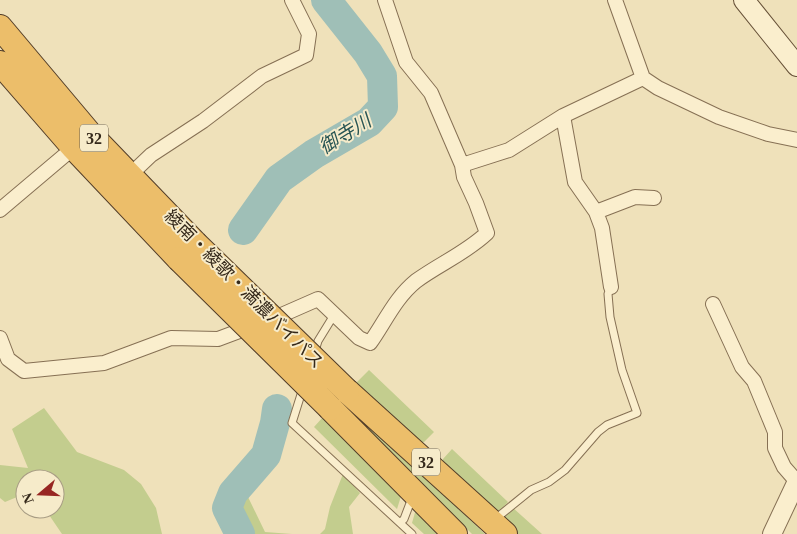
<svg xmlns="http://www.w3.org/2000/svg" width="797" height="534" font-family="'Times New Roman','Noto Sans JP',serif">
<rect width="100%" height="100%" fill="#efe1ba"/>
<!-- green -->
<path fill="#c3cd8e" d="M369,370L434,432L424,442H418L356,383Z
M341,398L485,534H472L338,400Z
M44,408L77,452L124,470L141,484L156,508L162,534H62L45,509H55V479H25V483L17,488V497L5,502L0,498V465L28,468L12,429Z
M323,417L402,493L397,509L314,427Z
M452,449L508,502L499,512H493L443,465V459Z
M343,474L360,493L349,507L353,534H320L325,529L330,507Z
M235,497H248L265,532L292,534H244L231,508Z
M512,507L542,534H518C511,530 505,524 504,516Z
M416,509L442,534H424L412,523Z"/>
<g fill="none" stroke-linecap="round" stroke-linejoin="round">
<!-- river -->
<path stroke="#9fbfb7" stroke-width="30" d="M243,230L279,179L314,154L369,122L383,107L382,76L368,53L326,0
M240,534L227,508L233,493L266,455L275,423L277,409"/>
<defs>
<path id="service" d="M314,354L318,341L334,315
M303,388L292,423L400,523L404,519L412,498
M494,520L531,490L549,482L565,470L598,432L607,425L637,413L622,370L610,317L608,294L611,287
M400,523L412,534"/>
<path id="minor" d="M385,0L406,62L431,93L462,165
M615,0L643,78L658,88L719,117L768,134L797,140
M563,116L575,182L596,212L602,228L611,287
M130,175L151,155L203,121L262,76L306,55L309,34L292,0
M0,210L78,144
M596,212L635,197L654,198
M713,304L742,367L754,381L775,432V448L784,467L797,482
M0,338L8,359L24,371L104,363L171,338L218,339L277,317L318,299L359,338L370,343C385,322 395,298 416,281C439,264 466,253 487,233L476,203L464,177L462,165L509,150L563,116L643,78"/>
<path id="tertiary" d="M772,534L797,481"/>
<path id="secondary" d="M744,0L797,66"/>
<path id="trunk" d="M0,27L90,134L195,243
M0,63L74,148L179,259
M347,391L505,534
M330,408L455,534"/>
</defs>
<!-- service casing -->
<use href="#service" stroke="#867054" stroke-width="9"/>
<!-- minor casing -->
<use href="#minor" stroke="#867054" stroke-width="16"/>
<!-- tertiary casing -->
<use href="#tertiary" stroke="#867054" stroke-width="20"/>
<!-- secondary casing -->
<use href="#secondary" stroke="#675138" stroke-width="22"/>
<!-- trunk casing -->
<use href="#trunk" stroke="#533e29" stroke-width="26"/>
<!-- service -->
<use href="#service" stroke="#faeecd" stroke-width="7"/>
<!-- minor -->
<use href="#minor" stroke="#faeecd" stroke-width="14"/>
<!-- tertiary -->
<use href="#tertiary" stroke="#faeecd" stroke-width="18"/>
<!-- secondary -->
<use href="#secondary" stroke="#faeecd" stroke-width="20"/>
<!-- trunk -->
<use href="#trunk" stroke="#ecbe6a" stroke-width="24"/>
<defs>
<path id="trunk-bridge" d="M195,243L347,391
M179,259L330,408"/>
</defs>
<!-- trunk-bridge casing -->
<use href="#trunk-bridge" stroke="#533e29" stroke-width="26" stroke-linecap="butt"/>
<!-- trunk-bridge -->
<use href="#trunk-bridge" stroke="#ecbe6a" stroke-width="24"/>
</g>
<g text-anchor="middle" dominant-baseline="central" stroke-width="4" stroke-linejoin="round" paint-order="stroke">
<!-- shield labels -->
<g fill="#f6ebca" stroke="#6e624f" stroke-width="1">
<rect x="80" y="124.5" width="28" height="27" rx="4"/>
<rect x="412" y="448.5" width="28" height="27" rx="4"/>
</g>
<g font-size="16" font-weight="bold" fill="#34281a">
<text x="94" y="138">32</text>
<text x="426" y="462">32</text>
</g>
<!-- street labels -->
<g font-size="18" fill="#34281a" stroke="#f6ebca">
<text transform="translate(244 289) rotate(45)">綾南・綾歌・満濃バイパス</text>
</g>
<!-- water labels -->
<g font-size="19" font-style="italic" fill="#285554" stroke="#f6ebca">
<text transform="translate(345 134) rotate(-32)">御寺川</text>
</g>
</g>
<!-- north arrow -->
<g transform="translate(40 494) rotate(251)"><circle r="24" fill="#f6ebca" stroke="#a89d84"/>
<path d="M0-4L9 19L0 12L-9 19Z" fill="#972622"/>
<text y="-8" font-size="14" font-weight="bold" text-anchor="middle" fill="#34281a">N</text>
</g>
</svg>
